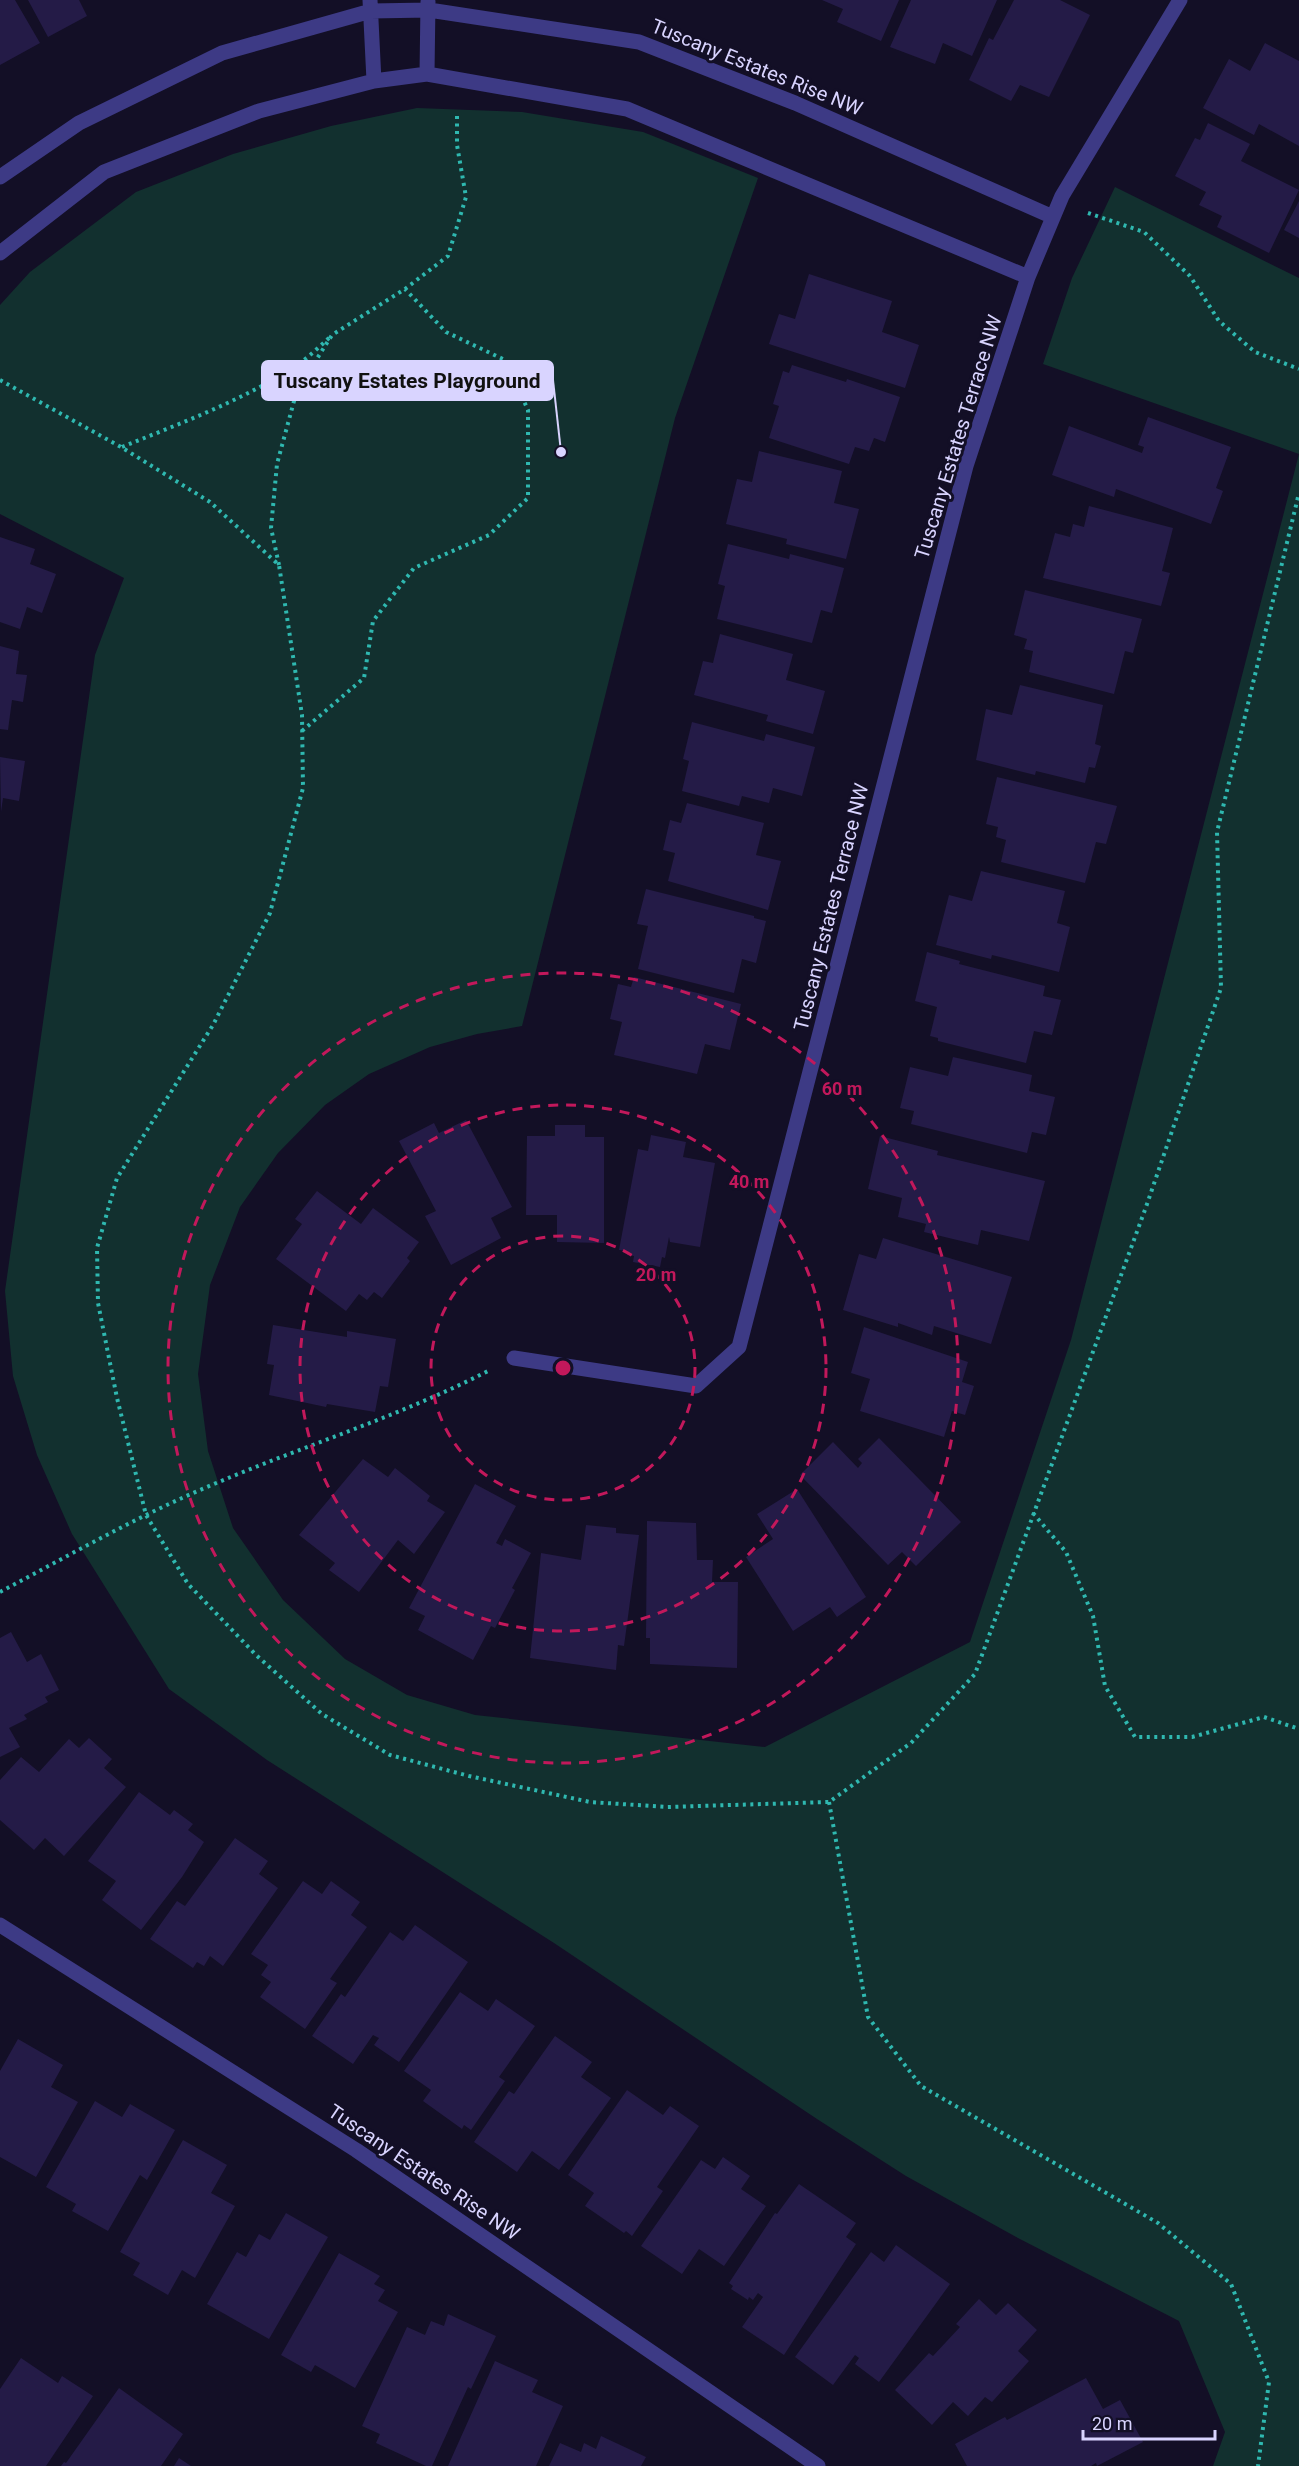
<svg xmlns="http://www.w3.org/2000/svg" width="1299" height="2466" font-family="Roboto,sans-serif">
<rect width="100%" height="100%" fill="#130f26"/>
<!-- green -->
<path fill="#12302f" d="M417,108L522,112L643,132L758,178L675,418L522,1026L477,1034L430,1047L369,1074L325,1105L278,1153L240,1207L210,1285L198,1374L208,1451L233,1528L283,1600L345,1659L407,1695L475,1715L765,1747L970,1642L1071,1340L1299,454L1043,364L1072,278L1115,187L1299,278V2466H1213L1225,2432L1179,2321L1018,2238L906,2176L817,2119L554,1943L267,1760L169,1689L72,1534L37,1455L13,1376L5,1291L95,655L124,578L0,514V305L30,272L136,192L233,154L331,126Z"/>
<!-- building -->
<path fill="#241b47" d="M0,0H15L40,43L0,65Z
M28,0H79L87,16L48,37Z
M822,0H899L881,41L837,22L843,9Z
M911,0H997L972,56L943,43L935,64L890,47Z
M1014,0H1060L1090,15L1049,97L1020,85L1011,101L969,80L989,38L993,40Z
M1265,43L1299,61V146L1259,124L1254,135L1203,108L1229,59L1250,71Z
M1208,123L1250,144L1241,161L1299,190L1269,253L1217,227L1222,216L1199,205L1206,192L1175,176L1195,138L1200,140Z
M1299,201V238L1284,230Z
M809,274L892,301L882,332L919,345L905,388L769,344L779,314L795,319Z
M792,365L846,382L847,379L900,397L885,442L874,438L869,451L855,447L849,464L769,438L779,406L773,404L783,371L789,373Z
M1148,417L1231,447L1216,488L1223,491L1211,524L1116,489L1114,497L1052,475L1069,426L1142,453L1144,447L1138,445Z
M759,451L842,471L834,503L859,509L846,559L786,544L787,539L726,524L737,479L752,482Z
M1089,506L1173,528L1162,571L1170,573L1161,606L1043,578L1055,533L1070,537L1073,524L1084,527Z
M0,537L35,549L30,564L56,574L42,613L27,607L20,629L0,622Z
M728,544L789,559L790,554L844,568L832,613L821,610L812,643L717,619L725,586L718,584Z
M1025,590L1142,619L1133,653L1125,651L1114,694L1029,672L1033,651L1024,649L1027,639L1014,635Z
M720,634L793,654L786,680L825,691L813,734L766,721L768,715L694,695L703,661L713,663Z
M0,646L19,651L16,674L27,675L23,702L12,700L8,730L0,729Z
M1020,685L1103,705L1095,744L1101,746L1095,768L1089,767L1085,783L1036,771L1035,775L976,760L986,709L1012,715Z
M692,722L764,741L766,734L815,747L802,796L773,788L769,803L742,796L739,806L682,791L689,761L683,759Z
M0,757L25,761L19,801L3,798L1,812Z
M997,777L1117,806L1106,844L1096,842L1085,883L1001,862L1006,840L996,837L998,827L986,824Z
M687,803L764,823L756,855L781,861L768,910L668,881L675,853L663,850L670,820L681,823Z
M981,871L1065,891L1057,923L1070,927L1059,972L992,955L991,959L936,945L949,895L972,901Z
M646,889L754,916V918L766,921L756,963L742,959L734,993L638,969L648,926L637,924Z
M927,952L960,961L959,964L1045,986L1043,996L1061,1000L1052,1035L1034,1031L1026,1063L938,1041V1038L930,1036L937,1007L915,1001Z
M634,977L741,1004L730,1050L705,1044L697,1074L614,1055L622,1022L610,1019L618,984L631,987Z
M953,1057L1032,1075L1029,1091L1055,1097L1046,1135L1032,1132L1027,1153L911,1124L914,1111L900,1108L910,1067L948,1076Z
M466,1120L512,1207L491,1218L501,1238L451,1265L425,1216L436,1211L399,1141L434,1123L439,1133Z
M555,1125H585V1137H604V1243L557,1242V1215H526L527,1136H555Z
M651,1135L686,1142L683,1157L715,1163L700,1247L670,1242L669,1237L665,1258L662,1257L660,1267L633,1262L634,1256L627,1255L628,1251L619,1250L638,1149L648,1151Z
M880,1136L938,1151L937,1155L1045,1181L1029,1241L981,1230L978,1245L924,1232L926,1224L898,1217L902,1198L868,1189Z
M317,1191L361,1224L373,1208L419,1242L407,1258L410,1261L382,1298L374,1292L367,1300L359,1294L346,1311L276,1259L302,1224L295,1219Z
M883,1238L1012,1277L991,1344L934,1326L932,1335L898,1323V1327L843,1310L859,1254L876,1259Z
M273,1325L347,1337V1331L396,1339L388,1387L380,1386L375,1412L327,1404L326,1407L269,1395L274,1365L267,1364Z
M864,1327L968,1362L962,1382L974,1386L965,1415L952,1411L944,1437L860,1411L870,1379L851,1373Z
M879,1438L961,1522L916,1566L902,1552L888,1565L800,1475L833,1442L858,1468L862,1463L858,1459Z
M363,1459L388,1477L395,1468L430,1496L427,1501L445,1512L414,1554L398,1540L359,1592L329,1570L335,1563L299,1535Z
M475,1484L516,1506L496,1543L502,1546L505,1539L531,1553L512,1588L515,1590L495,1628L491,1626L473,1660L418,1630L425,1616L409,1608Z
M797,1489L866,1597L837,1617L830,1607L793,1631L746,1557L773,1539L757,1514Z
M647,1521L696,1523L697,1560H713L712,1582H738L737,1668L650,1664V1638H646Z
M586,1525L616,1528V1533L639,1535L624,1646L618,1645L616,1670L530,1658L541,1553L581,1560Z
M11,1632L27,1662L41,1654L59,1690L45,1697L48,1702L24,1715L27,1719L9,1728L20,1747L0,1757V1638Z
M89,1738L112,1759L104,1768L126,1787L64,1856L45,1838L34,1850L0,1820V1780L21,1757L39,1772L69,1739L79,1748Z
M139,1792L170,1815L174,1810L193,1824L188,1830L204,1842L182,1877L141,1930L102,1900L116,1881L88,1861Z
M235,1838L268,1861L259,1874L278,1888L223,1966L210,1956L204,1966L197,1962L193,1968L150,1939L177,1901L185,1906Z
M303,1881L322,1894L331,1881L360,1902L351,1915L367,1927L330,1979L337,1983L305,2029L260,1997L271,1982L261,1975L268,1965L251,1954Z
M415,1925L468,1962L399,2062L374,2045L379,2038L373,2035L353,2064L312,2036L341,1994L345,1997L390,1932L403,1941Z
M460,1992L488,2011L496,1999L535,2026L499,2077L505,2081L471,2130L464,2125L462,2129L423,2101L431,2090L404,2071Z
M555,2036L592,2062L581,2077L611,2098L559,2170L532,2151L517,2172L474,2142L509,2091L514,2094Z
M18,2039L63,2065L51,2087L78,2102L36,2177L0,2157V2071Z
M627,2090L663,2115L670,2106L699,2126L657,2187L663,2191L632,2236L626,2231L624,2233L585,2206L594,2193L568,2175Z
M95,2101L122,2117L130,2104L175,2130L147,2180L140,2175L108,2231L72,2211L76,2204L46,2187Z
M183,2140L227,2165L211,2193L235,2206L195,2278L182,2270L168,2295L133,2275L140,2263L120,2252Z
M723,2157L750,2176L741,2189L766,2206L724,2266L699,2249L682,2274L641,2246L701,2160L715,2169Z
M799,2184L856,2223L846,2237L856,2244L784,2355L742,2327L763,2297L758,2293L753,2300L749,2297L748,2300L731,2289L733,2286L729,2283L775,2213L777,2214Z
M286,2213L328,2237L269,2339L207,2304L237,2252L246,2257L259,2234L270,2240Z
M896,2245L950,2284L879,2382L855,2364L859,2358L855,2355L833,2385L795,2357L871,2252L884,2262Z
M339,2253L380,2276L374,2284L385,2290L378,2301L398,2312L355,2388L315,2365L311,2372L281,2355Z
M979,2299L996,2315L1008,2303L1037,2330L1018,2351L1029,2361L992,2402L985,2397L968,2416L953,2402L932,2425L895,2390L929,2353L933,2356L960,2327L956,2324Z
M448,2314L496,2336L471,2389L468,2387L432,2466H426L376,2443L380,2434L362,2426L407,2327L425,2335L431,2321L444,2326Z
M21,2358L58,2383L62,2376L93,2396L46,2466H0V2389Z
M495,2361L538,2380L532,2392L563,2406L536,2466H448Z
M1086,2378L1103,2409L1120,2400L1143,2442L1097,2466L1096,2463L1091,2466H967L955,2444L1005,2417L1007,2420Z
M119,2388L183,2434L161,2466H61L64,2462L66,2463Z
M601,2436L646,2457L641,2466H549L560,2443L581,2452L584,2443L596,2449Z
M179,2458L191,2466H174Z"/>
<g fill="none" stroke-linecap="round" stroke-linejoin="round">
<!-- path -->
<path stroke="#2fb8b0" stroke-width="4" stroke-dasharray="3 4.5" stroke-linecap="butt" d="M1088,213L1144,232L1190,276L1219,321L1255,352L1299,369
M0,380L121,447L210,502L279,565L302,715L303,788L270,913L213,1025L117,1178L97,1248L98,1303L117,1398L146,1515L188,1584L256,1655L322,1714L390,1755L469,1776L590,1802L667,1807L829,1802L911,1743L975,1674L1146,1207L1221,988L1217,832L1299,493
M122,447C181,423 244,400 297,365C309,357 319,347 329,338
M279,565L271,528L277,464L297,390L332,335L405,289L448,256L466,197L457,145V114
M302,731L364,678L373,621L414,568L489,535L528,498V410L505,360L446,332L405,289
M1033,1513L1066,1552L1093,1616L1105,1686L1135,1737H1192L1264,1717L1299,1729
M0,1592C68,1556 136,1517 207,1487C300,1447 398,1417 488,1371
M829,1802L868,2017L921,2086L1158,2223L1231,2284L1269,2382L1258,2466"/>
<!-- minor -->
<path stroke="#3d3a85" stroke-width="15" d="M370,0L374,81
M427,74L428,2
M0,177L79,123L222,53L371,11L429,10L639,42L795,103L1053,217
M0,253L104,172L259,111L374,81L427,74L627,109L1028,277
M514,1358L696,1386L739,1347L966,466L1028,277L1062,196L1180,0
M0,1925L356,2150L818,2466"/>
</g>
<!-- distance rings -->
<g fill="none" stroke="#c2185b" stroke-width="3" stroke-dasharray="10 8">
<circle cx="563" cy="1368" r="132"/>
<circle cx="563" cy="1368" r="263"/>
<circle cx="563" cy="1368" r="395"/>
</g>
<g text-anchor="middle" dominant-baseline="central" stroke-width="6" stroke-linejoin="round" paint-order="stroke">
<!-- street labels -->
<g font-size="20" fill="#d9d4ff" stroke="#130f26">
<text transform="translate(757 67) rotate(22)">Tuscany Estates Rise NW</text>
<text transform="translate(958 437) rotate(-73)">Tuscany Estates Terrace NW</text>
<text transform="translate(831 907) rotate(-76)">Tuscany Estates Terrace NW</text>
<text transform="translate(424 2172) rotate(34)">Tuscany Estates Rise NW</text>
</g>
</g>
<circle cx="563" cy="1368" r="9" fill="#c2185b" stroke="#130f26" stroke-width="3"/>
<g font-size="18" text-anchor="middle" font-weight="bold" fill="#c2185b" stroke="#130f26" stroke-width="6" stroke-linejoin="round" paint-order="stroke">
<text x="842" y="1095">60 m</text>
<text x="749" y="1188">40 m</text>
<text x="656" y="1281">20 m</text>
</g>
<!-- callouts -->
<path fill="none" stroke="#d9d4ff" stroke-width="2" d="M561 452L553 380"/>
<circle fill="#d9d4ff" stroke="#130f26" stroke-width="2" cx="561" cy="452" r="6"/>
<rect fill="#d9d4ff" stroke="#d9d4ff" stroke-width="2" x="262" y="361" width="291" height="39" rx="6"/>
<g font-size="21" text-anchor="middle" font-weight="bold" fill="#111">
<text x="407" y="388">Tuscany Estates Playground</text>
</g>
<!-- scale -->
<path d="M1083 2430v9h132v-9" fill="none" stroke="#d9d4ff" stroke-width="3"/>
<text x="1092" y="2430" font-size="18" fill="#d9d4ff" stroke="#130f26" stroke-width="4.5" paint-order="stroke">20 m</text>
</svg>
